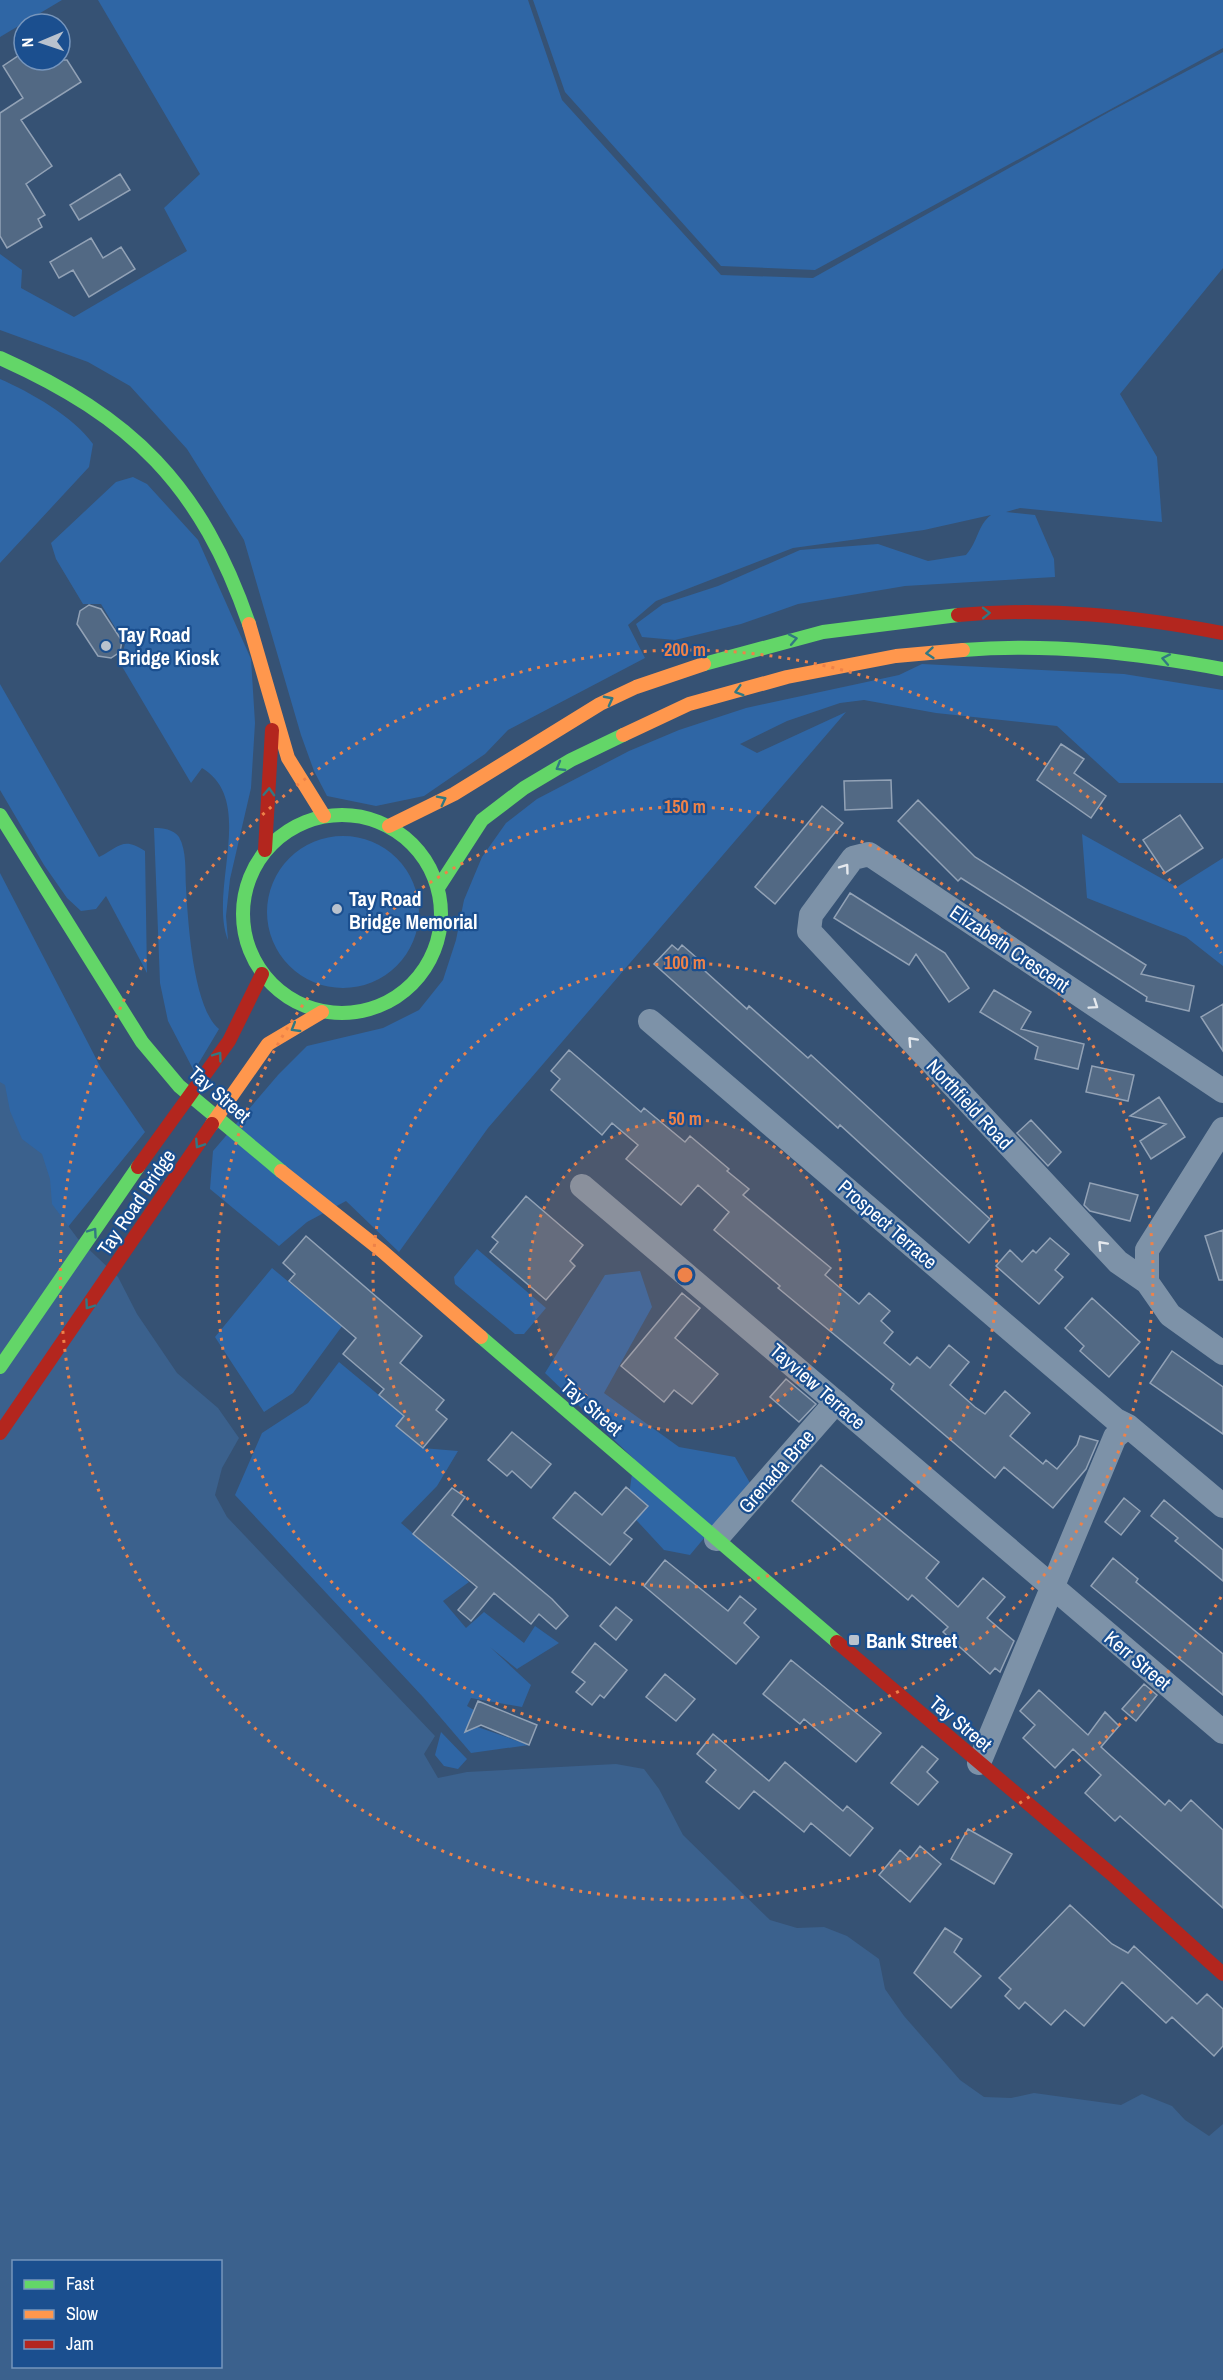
<svg xmlns="http://www.w3.org/2000/svg" width="1223" height="2380" font-family="'Archivo Narrow',sans-serif">
<rect width="100%" height="100%" fill="#365274"/>
<!-- green -->
<path fill="#2f66a5" d="M0,0H62L0,37Z
M98,0H528L562,100L721,275L813,278L1109,112L1223,52V268L1120,394L1157,457L1162,522L1020,508L1006,512L1035,515L1054,559L1055,577L905,586L798,604L741,624L675,640L642,637L636,624L663,604L718,586L800,550L878,544L928,561L966,555C979,540 977,526 991,515L924,530L793,548L656,601L628,625L645,658L508,730L485,754L424,796L376,806L327,796L314,771L301,735L244,540L187,449L130,386L88,362L0,330V254L22,270L21,288L74,317L187,251L164,208L200,174Z
M533,0H1223V48L815,270L721,266L565,92Z
M0,379C30,392 74,417 93,444L89,467L0,563Z
M133,477L147,484L198,540L251,659L255,723L251,788L230,879L226,916L228,940C208,889 257,801 202,768L191,783L120,663L125,644L101,604H83L56,559L51,543L116,482Z
M922,664L1124,674L1223,690V783H1119L1057,726L936,713L864,700L840,703L787,721L740,744L757,753L846,712L488,1128L399,1252L346,1201L307,1222L279,1246L210,1189L213,1151L278,1075L307,1046L383,1028L419,1010L443,980L456,940L464,900L482,857L506,823L537,799L629,751L679,730L746,708L899,675Z
M0,684L99,857C119,847 123,836 145,851L147,973L106,896L96,909L81,911L67,898L44,865L0,790Z
M154,828C163,828 173,829 179,837C187,851 185,872 186,888C188,921 193,1008 219,1029L194,1071L168,1021L160,983Z
M1082,834L1177,887L1223,858V966L1186,937L1087,898Z
M267 912a76 76 0 1 1 152 0a76 76 0 1 1-152 0Z
M0,873L101,1068L145,1132L46,1254L0,1121Z
M477,1249L546,1308L524,1334H515L455,1284L454,1277Z
M272,1268L333,1319L348,1318L293,1393L264,1412L215,1337Z
M640,1271L652,1307L604,1393L679,1447L735,1457L750,1483L690,1555L664,1550L627,1510L634,1459L545,1373L605,1275Z
M339,1362L404,1416L422,1448L458,1451L437,1486L401,1523L469,1582L443,1601L466,1628L484,1612L524,1643L535,1626L559,1643L517,1669L490,1647L531,1685L522,1707L471,1698L467,1706L474,1710L469,1724L529,1745L471,1753L423,1697L235,1495L262,1433L308,1403Z
M441,1732L467,1759L458,1769L444,1766L435,1755Z"/>
<!-- water -->
<path fill="#3b618d" fill-rule="evenodd" d="M0,1082L5,1085L10,1111L22,1139L42,1154L50,1179L52,1204L78,1239L118,1277L137,1314L177,1373L218,1408L239,1438L222,1468L215,1495L227,1517L435,1736L424,1754L438,1778L467,1772L616,1764L644,1769L659,1789L683,1835L770,1920L797,1928L824,1927L847,1936L879,1959L885,1989L904,2016L960,2080L984,2097L1011,2098L1034,2093L1121,2105L1142,2094L1172,2106L1185,2120L1209,2136L1223,2124V2380H0ZM14,2262H220V2366H14Z"/>
<!-- building -->
<path fill="#526984" stroke="#92a2b6" stroke-width="1.5" d="M24,52V60H67L81,82L21,120L52,166L26,184L45,215L38,219L42,227L7,248L0,236V113L23,98L3,66Z
M120,174L130,190L79,220L70,205Z
M91,238L103,258L121,247L135,269L89,297L73,270L59,278L50,262Z
M89,605L101,609L122,641L120,652L111,658L98,656L77,624L80,611Z
M1061,744L1084,759L1074,773L1106,796L1091,818L1037,780Z
M891,780L892,808L845,810L844,781Z
M918,800L975,857L1146,965L1141,974L1194,986L1189,1011L1146,1001L1147,997L1060,941L961,878L958,881L898,821Z
M822,806L843,823L775,904L755,887Z
M1180,815L1203,848L1165,873L1143,840Z
M850,893L945,953L969,988L949,1002L916,954L909,965L834,918Z
M672,945L678,950L682,945L698,959L695,962L747,1009L749,1006L808,1058L811,1055L990,1219L969,1243L840,1125L838,1128L654,964Z
M994,990L1031,1012L1021,1029L1084,1044L1078,1069L1035,1059L1038,1047L980,1012Z
M1223,1004V1051L1201,1017Z
M569,1050L641,1112L644,1108L685,1142L690,1136L729,1169L727,1171L749,1189L743,1195L831,1268L825,1275L859,1304L869,1293L890,1311L881,1321L893,1332L884,1343L910,1365L917,1357L930,1368L949,1345L969,1362L950,1385L975,1407L985,1414L1005,1391L1030,1413L1010,1436L1043,1464L1046,1460L1057,1469L1077,1445L1080,1436L1098,1441L1086,1469L1053,1508L1004,1467L995,1478L891,1389L894,1384L778,1288L780,1286L714,1230L729,1212L698,1185L681,1205L626,1159L638,1145L612,1123L602,1135L551,1090L560,1079L551,1071Z
M1092,1066L1134,1075L1128,1101L1086,1092Z
M1159,1097L1185,1137L1151,1159L1140,1141L1166,1124L1130,1116Z
M1031,1120L1061,1152L1048,1166L1017,1133Z
M1090,1183L1138,1195L1130,1221L1090,1211L1084,1205Z
M526,1196L583,1245L570,1261L575,1266L546,1300L490,1252L498,1242L492,1237Z
M1223,1230V1280H1219L1205,1236Z
M306,1236L422,1336L400,1363L444,1400L436,1410L447,1419L423,1448L396,1426L404,1416L379,1395L384,1389L343,1354L356,1338L289,1281L295,1274L283,1263Z
M1050,1238L1069,1254L1055,1270L1063,1277L1039,1304L996,1266L1010,1250L1022,1262L1033,1250L1036,1253Z
M682,1293L700,1308L675,1338L718,1374L692,1404L674,1390L664,1402L621,1366Z
M1092,1298L1140,1342L1109,1377L1080,1351L1084,1346L1065,1328Z
M1172,1351L1223,1387V1434L1150,1383Z
M786,1379L816,1404L799,1422L770,1397Z
M512,1432L551,1464L531,1488L512,1471L507,1476L488,1460Z
M821,1465L939,1562L926,1578L958,1607L983,1578L1005,1597L987,1618L1014,1641L1000,1672L995,1668L990,1674L943,1632L948,1627L912,1595L908,1600L792,1501Z
M626,1487L648,1506L624,1533L632,1539L610,1565L553,1518L575,1492L602,1515Z
M452,1488L465,1497L452,1515L552,1599L568,1616L556,1629L539,1614L531,1624L494,1593L471,1621L458,1610L477,1587L413,1534Z
M1124,1498L1140,1511L1121,1535L1105,1522Z
M1164,1500L1223,1550V1581L1175,1541L1178,1538L1151,1516Z
M1113,1558L1138,1579L1136,1582L1223,1654V1695L1091,1586Z
M665,1560L728,1611L740,1596L756,1609L744,1623L759,1637L736,1664L644,1586Z
M616,1607L632,1620L616,1640L600,1626Z
M595,1643L627,1670L604,1698L600,1695L592,1705L576,1692L585,1682L572,1672Z
M791,1660L881,1733L856,1762L804,1719L800,1724L763,1694Z
M665,1674L695,1699L676,1721L646,1697Z
M1144,1684L1157,1695L1136,1721L1122,1709Z
M1039,1690L1088,1735L1105,1712L1119,1726L1101,1747L1165,1805L1169,1800L1181,1811L1191,1800L1223,1830V1908L1120,1816L1115,1821L1085,1793L1101,1775L1073,1749L1055,1768L1023,1738L1035,1725L1020,1711Z
M478,1701L537,1725L529,1745L481,1725L465,1732Z
M713,1734L769,1781L785,1762L843,1811L847,1806L873,1828L850,1856L811,1823L804,1832L754,1791L739,1809L706,1782L716,1770L697,1754Z
M922,1746L938,1759L927,1772L938,1782L918,1805L891,1783Z
M968,1829L1012,1854L994,1884L951,1859Z
M920,1846L941,1864L910,1902L879,1875L900,1850L910,1859Z
M1070,1905L1112,1944L1128,1953L1134,1946L1197,2004L1207,1994L1223,2009V2046L1214,2056L1172,2017L1166,2023L1122,1982L1084,2026L1065,2010L1051,2025L1025,2002L1019,2009L1005,1996L1011,1989L999,1978Z
M945,1928L962,1939L954,1952L981,1976L951,2008L914,1973Z"/>
<g fill="none" stroke-linecap="round" stroke-linejoin="round">
<!-- street -->
<path stroke="#7d92a8" stroke-width="24" d="M650,1021L1116,1420L1128,1426L1223,1506
M1223,1091L869,854L853,858L811,915L809,931L1118,1262L1147,1282L1170,1315L1223,1353
M582,1186L1223,1732
M1147,1282V1250L1223,1129
M716,1539L836,1402
M979,1763L1115,1437L1128,1426"/>
<!-- fast -->
<path stroke="#63d668" stroke-width="14" d="M0,358C132,417 201,485 249,624
M963,650C1052,643 1136,653 1223,669
M704,664L823,632L958,615
M0,815L142,1042L179,1086L281,1171
M243 914a99 99 0 1 1 198 0a99 99 0 1 1-198 0Z
M438,888L482,820L524,788L571,760L623,735
M481,1337L837,1642
M0,1367L138,1167"/>
<!-- slow -->
<path stroke="#ff974d" stroke-width="14" d="M249,624L288,758L324,816
M623,735L689,704L787,677L896,656L963,650
M389,826L454,794L600,704L636,687L704,664
M212,1124L268,1044L322,1012
M281,1171L382,1251L481,1337"/>
<!-- jam -->
<path stroke="#b3261e" stroke-width="14" d="M958,615C1050,607 1133,616 1223,633
M265,850L272,730
M138,1167L229,1041L262,974
M0,1433L212,1124
M837,1642L1116,1878L1223,1974"/>
</g>
<!-- one-way arrows -->
<defs><path id="oneway-chevron" d="M-2-3.5L2.5 0L-2 3.5" fill="none" stroke-width="1.6" stroke-linecap="round" stroke-linejoin="round" transform="scale(1.5)"/></defs>
<g stroke="#317883">
<use href="#oneway-chevron" transform="translate(986 613) rotate(-1)"/>
<use href="#oneway-chevron" transform="translate(793 639) rotate(-11)"/>
<use href="#oneway-chevron" transform="translate(930 653) rotate(175)"/>
<use href="#oneway-chevron" transform="translate(1166 659) rotate(-169)"/>
<use href="#oneway-chevron" transform="translate(739 691) rotate(164)"/>
<use href="#oneway-chevron" transform="translate(609 700) rotate(-28)"/>
<use href="#oneway-chevron" transform="translate(560 767) rotate(150)"/>
<use href="#oneway-chevron" transform="translate(269 792) rotate(-87)"/>
<use href="#oneway-chevron" transform="translate(442 800) rotate(-27)"/>
<use href="#oneway-chevron" transform="translate(295 1028) rotate(149)"/>
<use href="#oneway-chevron" transform="translate(218 1056) rotate(-54)"/>
<use href="#oneway-chevron" transform="translate(199 1144) rotate(123)"/>
<use href="#oneway-chevron" transform="translate(93 1232) rotate(-55)"/>
<use href="#oneway-chevron" transform="translate(89 1305) rotate(125)"/>
</g>
<g stroke="#e5e9ee">
<use href="#oneway-chevron" transform="translate(845 868) rotate(-54)"/>
<use href="#oneway-chevron" transform="translate(1094 1005) rotate(34)"/>
<use href="#oneway-chevron" transform="translate(912 1041) rotate(-133)"/>
<use href="#oneway-chevron" transform="translate(1102 1245) rotate(-133)"/>
</g>
<!-- distance rings -->
<circle cx="685" cy="1275" r="156" fill="#ee8249" fill-opacity=".12"/>
<g fill="none" stroke="#ee8249" stroke-width="3" stroke-dasharray="3 6">
<circle cx="685" cy="1275" r="156"/>
<circle cx="685" cy="1275" r="312"/>
<circle cx="685" cy="1275" r="468"/>
<path d="M1221 1597A625 625 0 1 1 1221 953"/>
</g>
<!-- markers -->
<g fill="#b9c2ce" stroke="#1b4f8f" stroke-width="2">
<circle cx="106" cy="646" r="6"/>
<circle cx="337" cy="909" r="6"/>
<rect x="848" y="1634" width="12" height="12" rx="3"/>
</g>
<g text-anchor="middle" dominant-baseline="central" stroke-width="4.5" stroke-linejoin="round" paint-order="stroke">
<!-- poi labels -->
<g font-size="20" font-weight="bold" fill="#fff" stroke="#1b4f8f" text-anchor="start">
<text x="118" y="634">Tay Road<tspan x="118" dy="23">Bridge Kiosk</tspan></text>
<text x="349" y="898">Tay Road<tspan x="349" dy="23">Bridge Memorial</tspan></text>
<text x="866" y="1640">Bank Street</text>
</g>
<!-- street labels -->
<g font-size="20" fill="#fff" stroke="#1b4f8f">
<text transform="translate(1010 948) rotate(34)">Elizabeth Crescent</text>
<text transform="translate(220 1094) rotate(41)">Tay Street</text>
<text transform="translate(970 1104) rotate(47)">Northfield Road</text>
<text transform="translate(136 1202) rotate(-56)">Tay Road Bridge</text>
<text transform="translate(888 1224) rotate(41)">Prospect Terrace</text>
<text transform="translate(818 1386) rotate(41)">Tayview Terrace</text>
<text transform="translate(592 1407) rotate(41)">Tay Street</text>
<text transform="translate(776 1471) rotate(-49)">Grenada Brae</text>
<text transform="translate(1138 1660) rotate(40)">Kerr Street</text>
<text transform="translate(961 1723) rotate(40)">Tay Street</text>
</g>
</g>
<circle cx="685" cy="1275" r="9" fill="#ee8249" stroke="#1b4f8f" stroke-width="3"/>
<g font-size="18" text-anchor="middle" font-weight="bold" fill="#ee8249" stroke="#1b4f8f" stroke-width="4.5" stroke-linejoin="round" paint-order="stroke">
<text x="685" y="656">200 m</text>
<text x="685" y="813">150 m</text>
<text x="685" y="969">100 m</text>
<text x="685" y="1125">50 m</text>
</g>
<!-- legend -->
<rect x="12" y="2260" width="210" height="108" fill="#1b4f8f" stroke="#7695bc" stroke-width="1.5"/>
<rect x="24" y="2280" width="30" height="9" fill="#63d668" stroke="#7695bc" stroke-width="1.5"/>
<text x="66" y="2290" font-size="18" fill="#ffffff">Fast</text>
<rect x="24" y="2310" width="30" height="9" fill="#ff974d" stroke="#7695bc" stroke-width="1.5"/>
<text x="66" y="2320" font-size="18" fill="#ffffff">Slow</text>
<rect x="24" y="2340" width="30" height="9" fill="#b3261e" stroke="#7695bc" stroke-width="1.5"/>
<text x="66" y="2350" font-size="18" fill="#ffffff">Jam</text>
<!-- north arrow -->
<g transform="translate(42 42) rotate(268)"><circle r="28" fill="#1b4f8f" stroke="#7695bc" stroke-width="1.5"/>
<path d="M0-4.5L10 22L0 15L-10 22Z" fill="#b9c2ce"/>
<text y="-9" font-size="16" font-weight="bold" text-anchor="middle" fill="#ffffff">N</text>
</g>
</svg>
